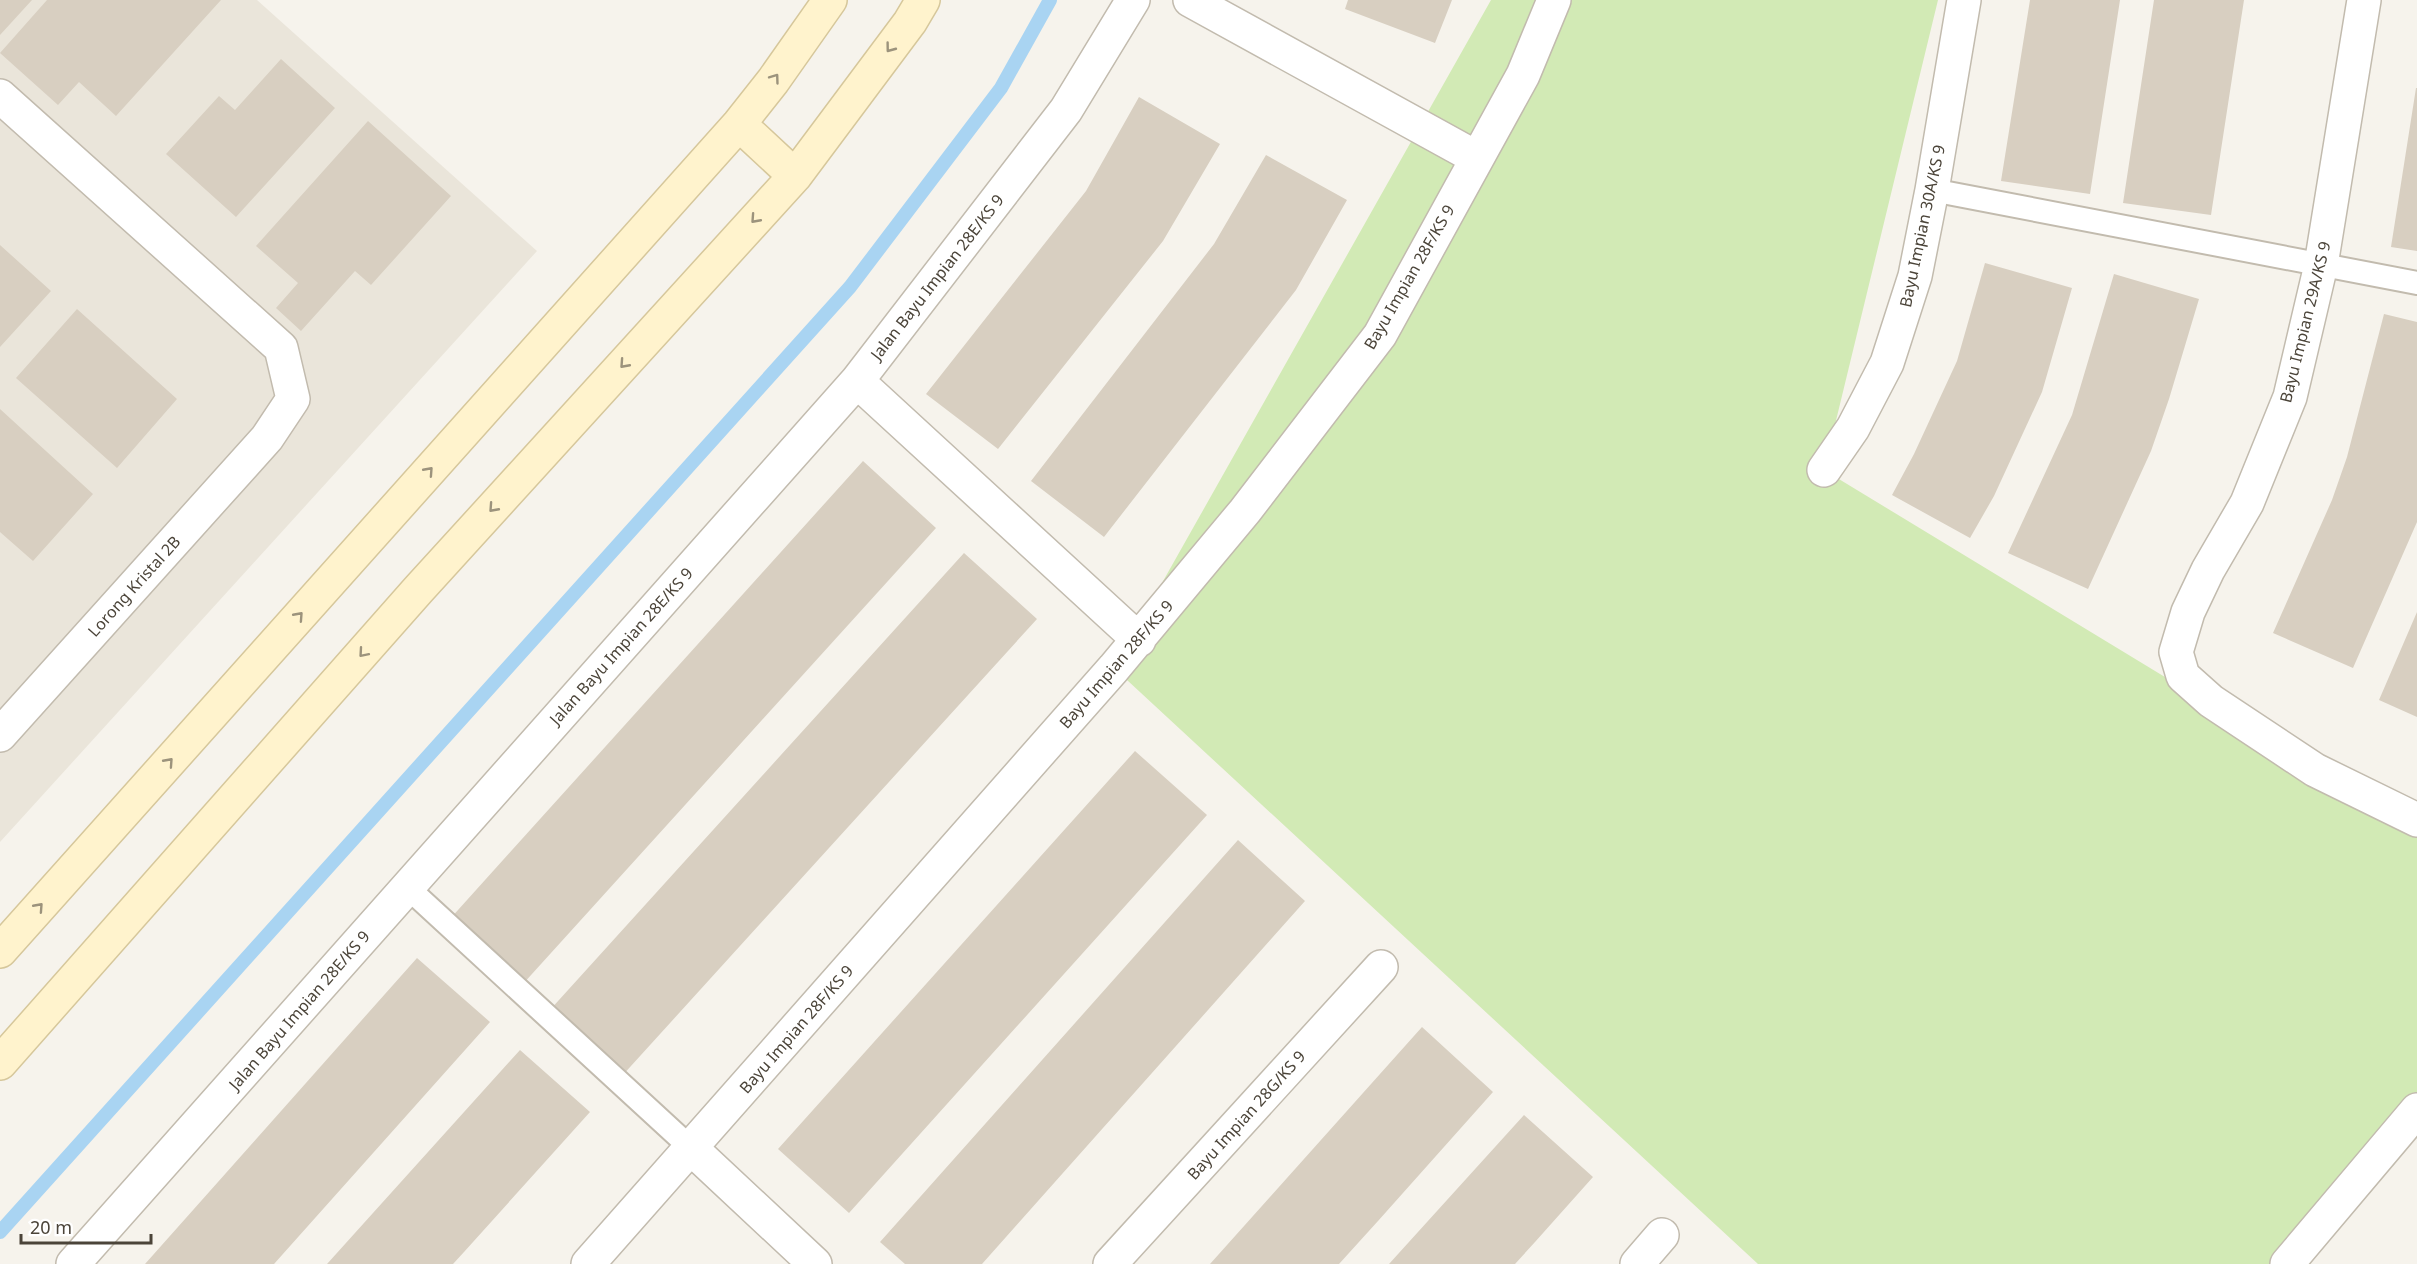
<svg xmlns="http://www.w3.org/2000/svg" width="2417" height="1264" font-family="'Noto Sans',sans-serif">
<rect width="100%" height="100%" fill="#f6f3ec"/>
<!-- residential -->
<path fill="#eae5da" d="M0,0H257L537,251L0,842Z"/>
<!-- green -->
<path fill="#d2eab5" d="M1491,0H1938L1824,470L2417,830V1093L2273,1264H1758L1114,668Z"/>
<g fill="none" stroke-linecap="round" stroke-linejoin="round">
<!-- stream -->
<path stroke="#a9d4f2" stroke-width="14" d="M0,1232L850,287L1001,88L1050,0"/>
</g>
<!-- building -->
<path fill="#d8cfc1" d="M0,0H32L0,35Z
M47,0H221L116,116L79,82L58,105L0,53Z
M1348,0H1452L1435,43L1345,9Z
M2030,0H2120L2090,194L2001,181Z
M2154,0H2244L2211,215L2123,203Z
M281,59L335,108L236,217L166,154L219,96L235,110Z
M2416,88H2417V251L2391,247Z
M1139,97L1220,144L1163,241L998,449L926,394L1086,191Z
M368,121L451,196L371,285L355,271L301,331L276,308L298,283L256,246Z
M1266,155L1347,200L1296,290L1104,537L1031,481L1214,244Z
M0,245L51,291L0,347Z
M1985,263L2072,288L2042,392L1994,496L1970,538L1892,495L1914,454L1957,361Z
M2114,274L2199,299L2169,399L2151,451L2088,589L2008,553L2072,415Z
M77,309L177,399L117,468L16,378Z
M2384,314L2417,322V522L2353,668L2273,633L2332,500L2347,457Z
M0,409L93,494L33,561L0,532Z
M863,461L936,528L522,985L449,920Z
M964,553L1037,619L621,1077L549,1011Z
M2417,612V717L2379,700Z
M1135,751L1207,815L849,1213L778,1149Z
M1238,840L1305,901L982,1264H905L880,1242Z
M417,958L490,1022L274,1264H145Z
M1422,1027L1493,1092L1378,1221L1339,1264H1210Z
M520,1050L590,1112L464,1252L453,1264H327Z
M1524,1115L1593,1177L1535,1242L1515,1264H1389Z"/>
<g fill="none" stroke-linecap="round" stroke-linejoin="round">
<defs>
<path id="lane" d="M1932,190L2417,283
M407,887L692,1149"/>
<path id="street" d="M1190,0L1477,158
M2364,0L2321,265L2290,397L2247,503L2208,570L2188,612L2176,652L2183,676L2211,701L2315,770L2417,820
M0,96L281,348L293,399L267,438L0,735
M857,381L1139,640
M1824,470L1853,428L1887,363L1915,276L1932,190L1964,0
M692,1149L815,1264
M73,1264L857,381L1066,110L1133,0
M588,1264L1114,668L1245,511L1380,335L1523,75L1554,0
M1110,1264L1381,967
M1637,1264L1662,1235
M2287,1264L2417,1110"/>
<path id="secondary" d="M739,124L795,176
M0,951L739,124L773,81L830,0
M0,1063L418,590L795,176L910,22L923,0"/>
</defs>
<!-- lane casing -->
<use href="#lane" stroke="#c2bbae" stroke-width="26"/>
<!-- street casing -->
<use href="#street" stroke="#c2bbae" stroke-width="36"/>
<!-- secondary casing -->
<use href="#secondary" stroke="#d6c79b" stroke-width="36"/>
<!-- lane -->
<use href="#lane" stroke="#fff" stroke-width="22"/>
<!-- street -->
<use href="#street" stroke="#fff" stroke-width="33"/>
<!-- secondary -->
<use href="#secondary" stroke="#fff3cd" stroke-width="33"/>
</g>
<!-- one-way arrows -->
<defs><path id="oneway-chevron" d="M-2-3.5L2.5 0L-2 3.5" fill="none" stroke-width="1.6" stroke-linecap="round" stroke-linejoin="round" transform="scale(1.5)"/></defs>
<g stroke="#9c937c">
<use href="#oneway-chevron" transform="translate(890 48) rotate(127)"/>
<use href="#oneway-chevron" transform="translate(775 78) rotate(-54)"/>
<use href="#oneway-chevron" transform="translate(755 219) rotate(132)"/>
<use href="#oneway-chevron" transform="translate(624 364) rotate(132)"/>
<use href="#oneway-chevron" transform="translate(429 471) rotate(-48)"/>
<use href="#oneway-chevron" transform="translate(493 508) rotate(132)"/>
<use href="#oneway-chevron" transform="translate(299 616) rotate(-48)"/>
<use href="#oneway-chevron" transform="translate(363 653) rotate(131)"/>
<use href="#oneway-chevron" transform="translate(169 762) rotate(-48)"/>
<use href="#oneway-chevron" transform="translate(39 907) rotate(-48)"/>
</g>
<g text-anchor="middle" dominant-baseline="central" stroke-width="5" stroke-linejoin="round" paint-order="stroke">
<!-- street labels -->
<g font-size="16" fill="#4b4439" stroke="#fff">
<text transform="translate(1922 226) rotate(-78)">Bayu Impian 30A/KS 9</text>
<text transform="translate(937 277) rotate(-52)">Jalan Bayu Impian 28E/KS 9</text>
<text transform="translate(1409 277) rotate(-60)">Bayu Impian 28F/KS 9</text>
<text transform="translate(2305 322) rotate(-76)">Bayu Impian 29A/KS 9</text>
<text transform="translate(134 586) rotate(-48)">Lorong Kristal 2B</text>
<text transform="translate(621 646) rotate(-48)">Jalan Bayu Impian 28E/KS 9</text>
<text transform="translate(1116 664) rotate(-49)">Bayu Impian 28F/KS 9</text>
<text transform="translate(299 1010) rotate(-49)">Jalan Bayu Impian 28E/KS 9</text>
<text transform="translate(796 1029) rotate(-49)">Bayu Impian 28F/KS 9</text>
<text transform="translate(1246 1115) rotate(-48)">Bayu Impian 28G/KS 9</text>
</g>
</g>
<!-- scale -->
<path d="M21 1234v9h130v-9" fill="none" stroke="#4b4439" stroke-width="3"/>
<text x="30" y="1234" font-size="18" fill="#4b4439" stroke="#ffffff" stroke-width="4.5" paint-order="stroke">20 m</text>
</svg>
